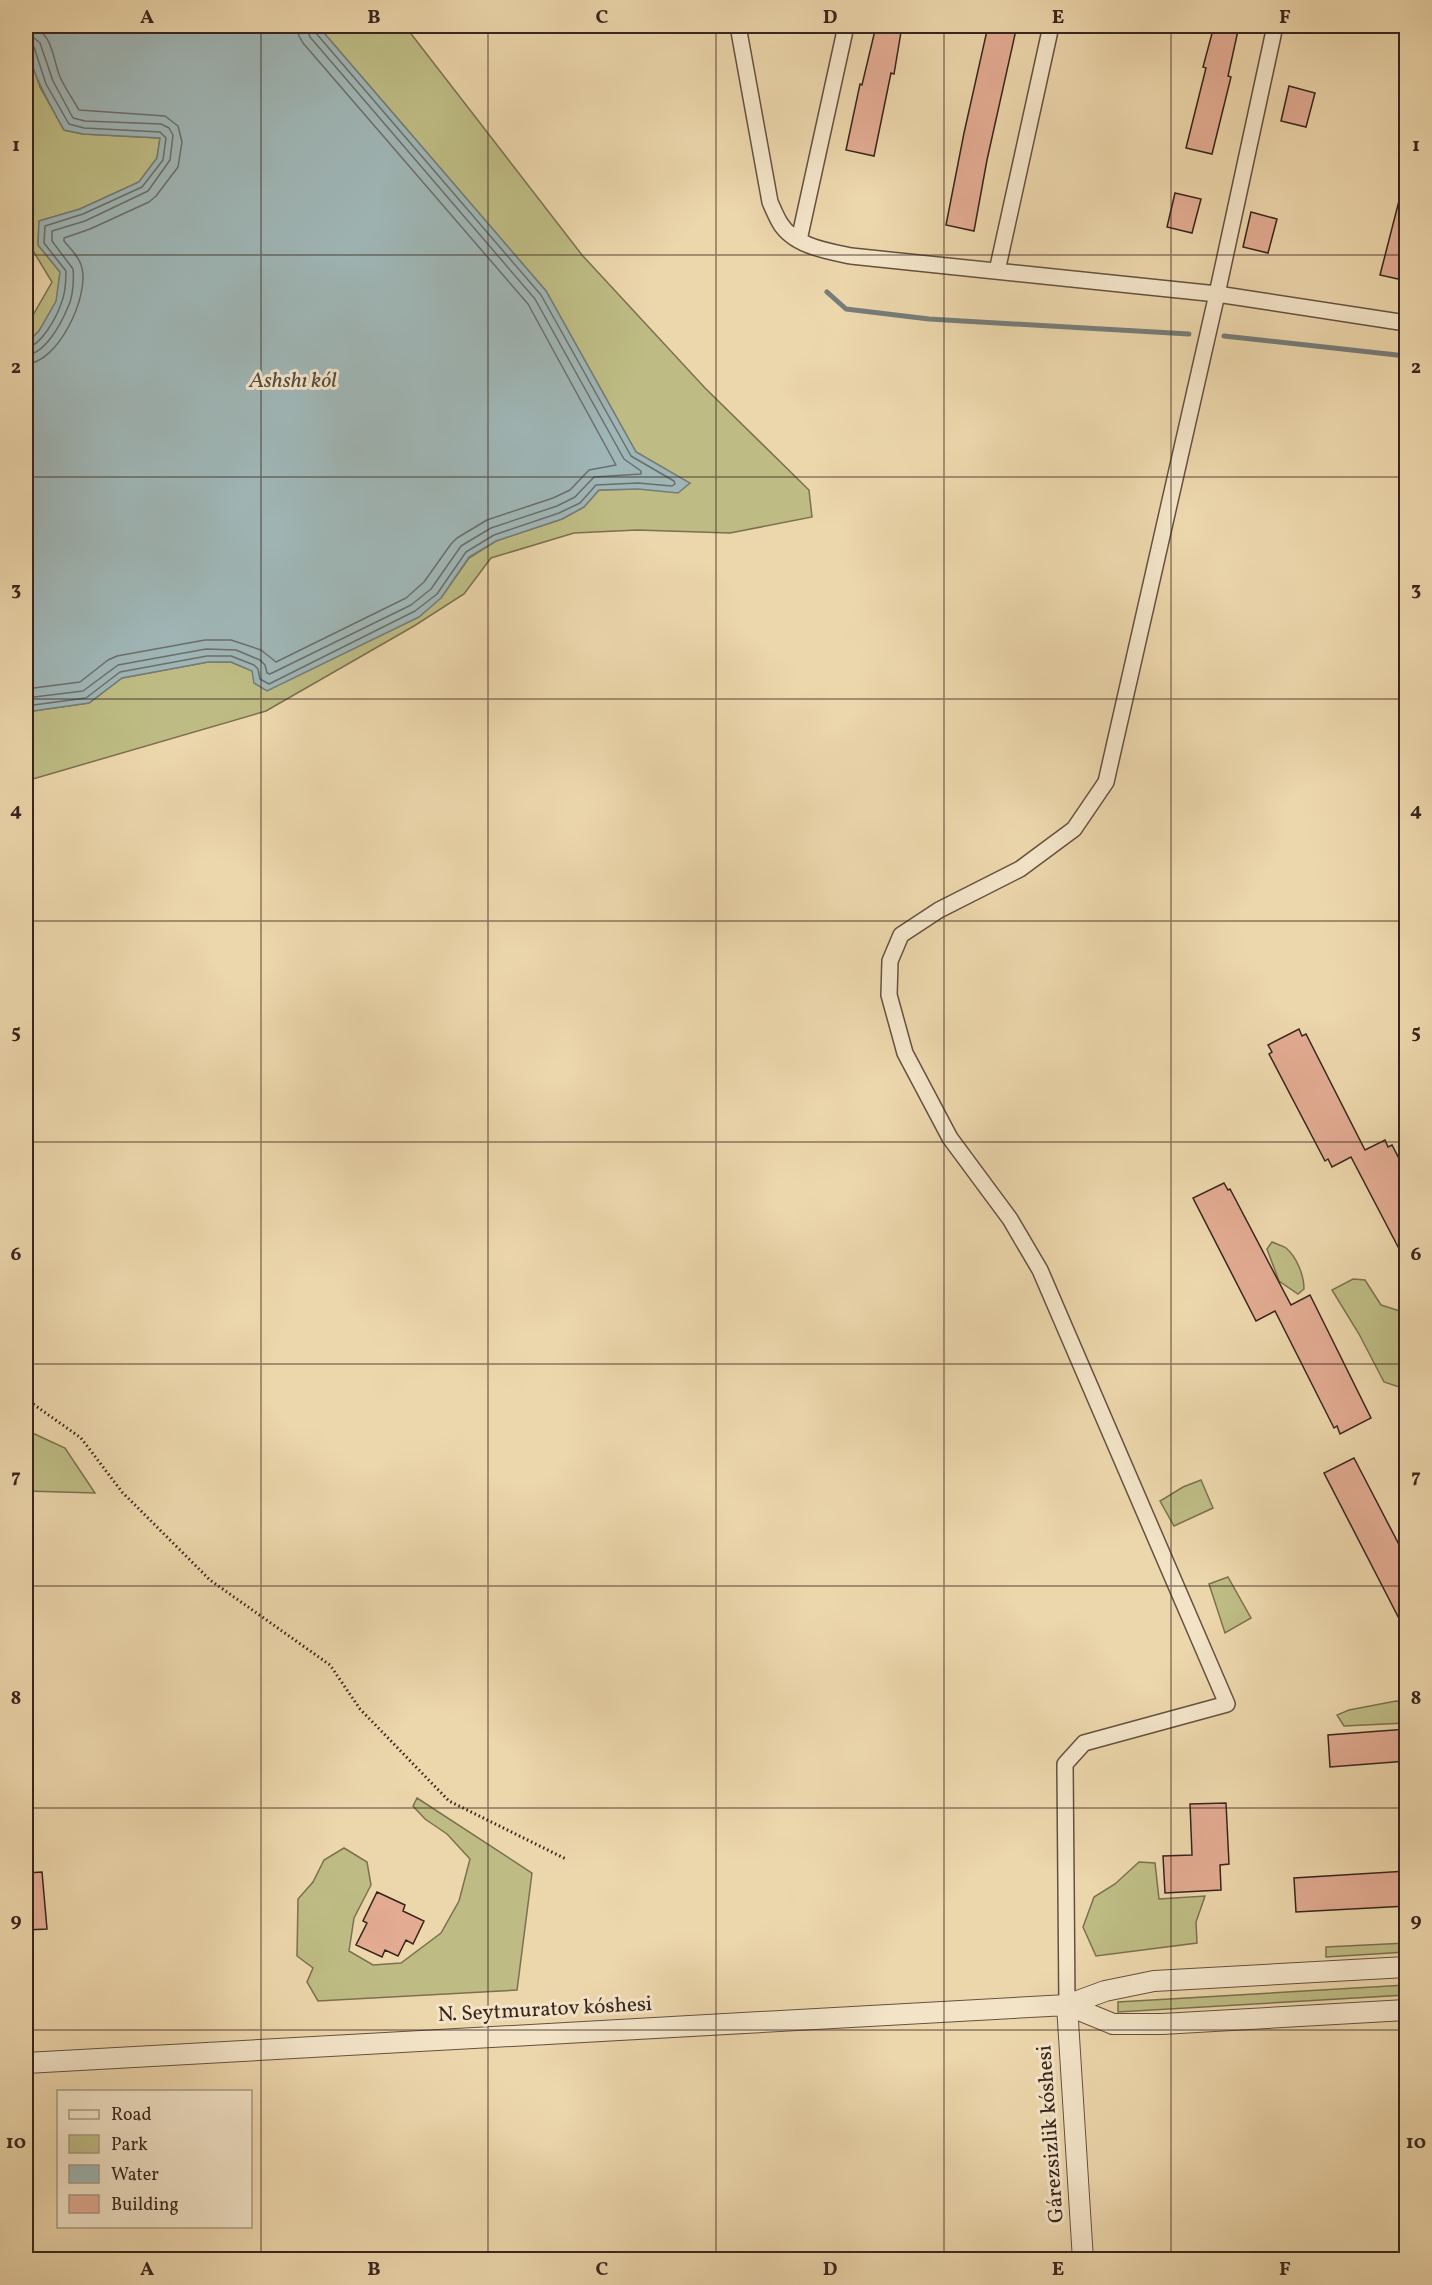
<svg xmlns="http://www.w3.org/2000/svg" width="1432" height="2285" font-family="Vollkorn,serif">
<rect width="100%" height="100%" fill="#ecd6ab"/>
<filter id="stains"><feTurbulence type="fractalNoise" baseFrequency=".00333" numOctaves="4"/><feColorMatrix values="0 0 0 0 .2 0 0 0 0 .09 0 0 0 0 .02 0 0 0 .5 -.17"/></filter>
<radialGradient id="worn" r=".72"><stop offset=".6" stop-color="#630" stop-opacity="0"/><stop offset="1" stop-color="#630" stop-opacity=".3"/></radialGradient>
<!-- green -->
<path fill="#bebc84" stroke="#7b7050" stroke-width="1.5" d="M318,26H405L582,255L705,388L809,490L812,517L730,533L637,530L574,533L491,558L464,594L414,626L266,711L26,781V712L89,703L122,678L208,662H231L253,671L441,598L469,558L496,541L562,519L584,507L599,490L638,489L689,483L636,452L546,291Z
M26,46L40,87L64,130L83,134L160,138L157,158L139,182L80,209L39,221L38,245L60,272L57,301L39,331L26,344V323L33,315L52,282L26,239Z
M1272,1242C1277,1244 1283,1246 1286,1248C1297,1257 1304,1276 1304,1289L1298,1294L1279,1281L1267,1249Z
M1353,1279L1365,1280L1381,1305L1400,1311L1402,1333L1406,1348V1380L1399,1387L1384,1382L1359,1334L1332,1290Z
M26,1430L65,1448L95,1493L26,1491Z
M1201,1480L1213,1508L1174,1526L1160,1501L1183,1487Z
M1228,1577L1251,1618L1225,1633L1209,1584Z
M1396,1701L1406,1702V1723L1344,1726L1337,1715L1349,1710Z
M417,1798L532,1873L517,1990L318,2001L307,1982L313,1968L297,1956L298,1899L313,1882L324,1860L344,1848L367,1862L371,1885L354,1918L349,1951L373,1965L401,1963L441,1933L459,1901L470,1859L447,1834L425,1819L413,1806Z
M1139,1862L1155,1863L1159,1899L1205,1896L1196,1922L1197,1943L1096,1956L1083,1927L1094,1897L1115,1884Z
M1406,1943V1952L1326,1957V1947Z
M1406,1985V1995L1118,2012V2002Z"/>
<!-- water -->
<path fill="#9fb6b6" stroke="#767c79" stroke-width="1.5" d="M26,26H318L546,291L636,452L690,483L678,493L638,489L599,490L584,507L562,519L496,541L469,557L441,598L419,617L267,691L254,683L252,671L231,662H208L122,678L89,703L26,712V344L39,331L56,301L60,272L38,245L39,221L80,209L139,182L157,158L160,138L83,134L64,130C46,97 25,64 26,26Z"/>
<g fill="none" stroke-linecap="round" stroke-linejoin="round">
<!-- shore -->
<path stroke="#6c6e6a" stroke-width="1.5" d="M26,27C53,28 52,57 60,77C65,88 73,99 79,110L165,116L178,126L182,142L178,167L156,196L149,202L90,229L64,238V241C70,249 80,257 82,268C89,297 58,363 26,364
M26,36L33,37L40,43L53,81L73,118L85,121L161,124L169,128L173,135L170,160L148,191L85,221L52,231V241L73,269C74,280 73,297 68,307C61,324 45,354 26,355
M26,43L34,47L46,84L69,124L84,128L160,132L166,138L163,160L142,187L83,214L45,226L44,243L66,271C66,281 65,295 61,304C56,318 41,346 26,348
M26,689L80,682L108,660L117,656L205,640H231L261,650L276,662L406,598L424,582L451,544L457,538L487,520L553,498L570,490L589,470L616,465L528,304L303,43L299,36L297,26
M26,698L83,691L118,665L206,649L236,650L260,660L265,665L267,673L270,674L411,605L431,589L461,546L491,528L557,506L575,497L594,477L641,474V471L624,459L535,299L310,37L306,26
M26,706L86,698L120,672L207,656H231L254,665L258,669L260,679L269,684L415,611L437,594L466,552L494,535L559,513L580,503L596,485L638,483L672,486L675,484L674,481L631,456L541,295L315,32L314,26"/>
<!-- stream -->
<path stroke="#767c79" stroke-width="5" d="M827,292L846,309L929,319L1189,334
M1224,336L1406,356"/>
</g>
<!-- building -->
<path fill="#e2ab92" stroke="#38251d" stroke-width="1.5" d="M876,26H902L894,74L891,73L874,156L846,150L860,84L862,85Z
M988,26L1016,30L987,160L974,231L946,225L964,133Z
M1214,26H1239L1228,76L1231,77L1212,154L1186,148L1206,68L1203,67Z
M1289,86L1315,93L1306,127L1281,121Z
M1175,193L1201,199L1192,233L1167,227Z
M1401,193H1407V281L1380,275Z
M1251,212L1277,219L1268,253L1243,247Z
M1299,1029L1302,1036L1306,1034L1365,1150L1385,1140L1388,1147L1392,1145L1407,1174V1264L1351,1157L1332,1167L1328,1159L1325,1161L1269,1054L1272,1052L1268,1045Z
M1224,1183L1228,1190L1230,1189L1291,1305L1310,1295L1371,1418L1340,1434L1337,1426L1334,1428L1275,1311L1256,1321L1193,1198Z
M1354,1458L1407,1560V1634L1324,1473Z
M1407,1729V1761L1330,1767L1328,1735Z
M1226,1803L1229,1864L1220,1865L1221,1890L1165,1893L1163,1856L1192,1855L1190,1804Z
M1407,1871V1906L1296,1912L1294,1878Z
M42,1872L47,1929L26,1930V1873Z
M377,1892L405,1905L403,1911L424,1921L413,1944L406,1940L398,1956L385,1950L382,1957L356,1945L367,1923L363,1921Z"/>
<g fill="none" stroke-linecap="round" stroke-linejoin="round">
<defs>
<path id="minor" d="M738,26L770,202C773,209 776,216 780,223C794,246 827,251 851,256L1217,294L1406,323
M799,240L846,26
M997,271L1051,26
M1067,2005L1065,1764L1084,1743L1227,1704L1040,1270L1010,1219L950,1138L905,1053L889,995L890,961L901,935L939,910L1020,869L1074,829L1106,782L1217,294L1275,26"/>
<path id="tertiary" d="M1067,2005L1113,2024H1162L1406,2010
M1067,2005L1083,2260
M26,2063L1067,2005L1105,1991L1154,1981L1406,1967"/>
</defs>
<!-- minor casing -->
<use href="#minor" stroke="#655140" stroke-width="18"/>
<!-- tertiary casing -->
<use href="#tertiary" stroke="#655140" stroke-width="22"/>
<!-- path -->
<path stroke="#38251d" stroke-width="3" stroke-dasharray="1.5 3" stroke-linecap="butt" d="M26,1399L81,1438L122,1492L210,1580L330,1665L360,1709L449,1801L566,1859"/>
<!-- minor -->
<use href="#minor" stroke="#f3e4c8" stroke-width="15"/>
<!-- tertiary -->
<use href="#tertiary" stroke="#f3e4c8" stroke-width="20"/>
</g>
<!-- grid -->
<path fill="none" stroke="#38251d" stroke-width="1.5" stroke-opacity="0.55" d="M261,26V2260M488,26V2260M716,26V2260M944,26V2260M1171,26V2260M26,255H1406M26,477H1406M26,699H1406M26,921H1406M26,1142H1406M26,1364H1406M26,1586H1406M26,1808H1406M26,2030H1406"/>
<g text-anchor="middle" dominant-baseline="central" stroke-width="6" stroke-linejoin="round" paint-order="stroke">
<!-- street labels -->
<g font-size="21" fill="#38251d" stroke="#f3e4c8">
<text transform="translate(545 2010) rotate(-3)">N. Seytmuratov kóshesi</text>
<text transform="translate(1051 2134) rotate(-94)">Gárezsizlik kóshesi</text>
</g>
<!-- water labels -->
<g font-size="22" font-style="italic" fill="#524943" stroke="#f3e4c8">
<text x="293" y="381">Ashshı kól</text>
</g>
</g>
<!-- margin -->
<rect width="1432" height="2285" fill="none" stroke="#ecd6ab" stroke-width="66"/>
<!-- legend -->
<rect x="57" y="2090" width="195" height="138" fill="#f3e4c8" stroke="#a89884" stroke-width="1.5"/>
<rect x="69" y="2110" width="30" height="9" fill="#f3e4c8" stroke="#a89884" stroke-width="1.5"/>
<text x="111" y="2120" font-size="18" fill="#38251d">Road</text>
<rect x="69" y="2135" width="30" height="18" fill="#bebc84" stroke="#a89884" stroke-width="1.5"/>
<text x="111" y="2150" font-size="18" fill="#38251d">Park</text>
<rect x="69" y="2165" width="30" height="18" fill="#9fb6b6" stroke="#a89884" stroke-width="1.5"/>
<text x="111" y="2180" font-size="18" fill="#38251d">Water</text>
<rect x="69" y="2195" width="30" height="18" fill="#e2ab92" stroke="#a89884" stroke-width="1.5"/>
<text x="111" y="2210" font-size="18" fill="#38251d">Building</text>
<rect x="33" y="33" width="1366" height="2219" fill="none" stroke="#38251d" stroke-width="2"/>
<g font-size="20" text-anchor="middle" font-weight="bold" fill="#38251d">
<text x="147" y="23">A</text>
<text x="374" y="23">B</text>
<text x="602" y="23">C</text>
<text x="830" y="23">D</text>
<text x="1058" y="23">E</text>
<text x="1285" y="23">F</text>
<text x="16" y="151">1</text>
<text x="1416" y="151">1</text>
<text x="16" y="373">2</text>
<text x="1416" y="373">2</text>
<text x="16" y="595">3</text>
<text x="1416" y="595">3</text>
<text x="16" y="816">4</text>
<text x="1416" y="816">4</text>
<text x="16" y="1038">5</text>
<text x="1416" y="1038">5</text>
<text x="16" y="1260">6</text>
<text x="1416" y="1260">6</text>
<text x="16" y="1482">7</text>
<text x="1416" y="1482">7</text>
<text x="16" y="1704">8</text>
<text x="1416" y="1704">8</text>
<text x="16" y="1926">9</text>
<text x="1416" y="1926">9</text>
<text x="16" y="2148">10</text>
<text x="1416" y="2148">10</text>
<text x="147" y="2275">A</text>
<text x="374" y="2275">B</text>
<text x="602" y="2275">C</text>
<text x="830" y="2275">D</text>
<text x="1058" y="2275">E</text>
<text x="1285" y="2275">F</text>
</g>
<rect width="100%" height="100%" filter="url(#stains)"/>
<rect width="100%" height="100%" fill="url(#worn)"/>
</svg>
